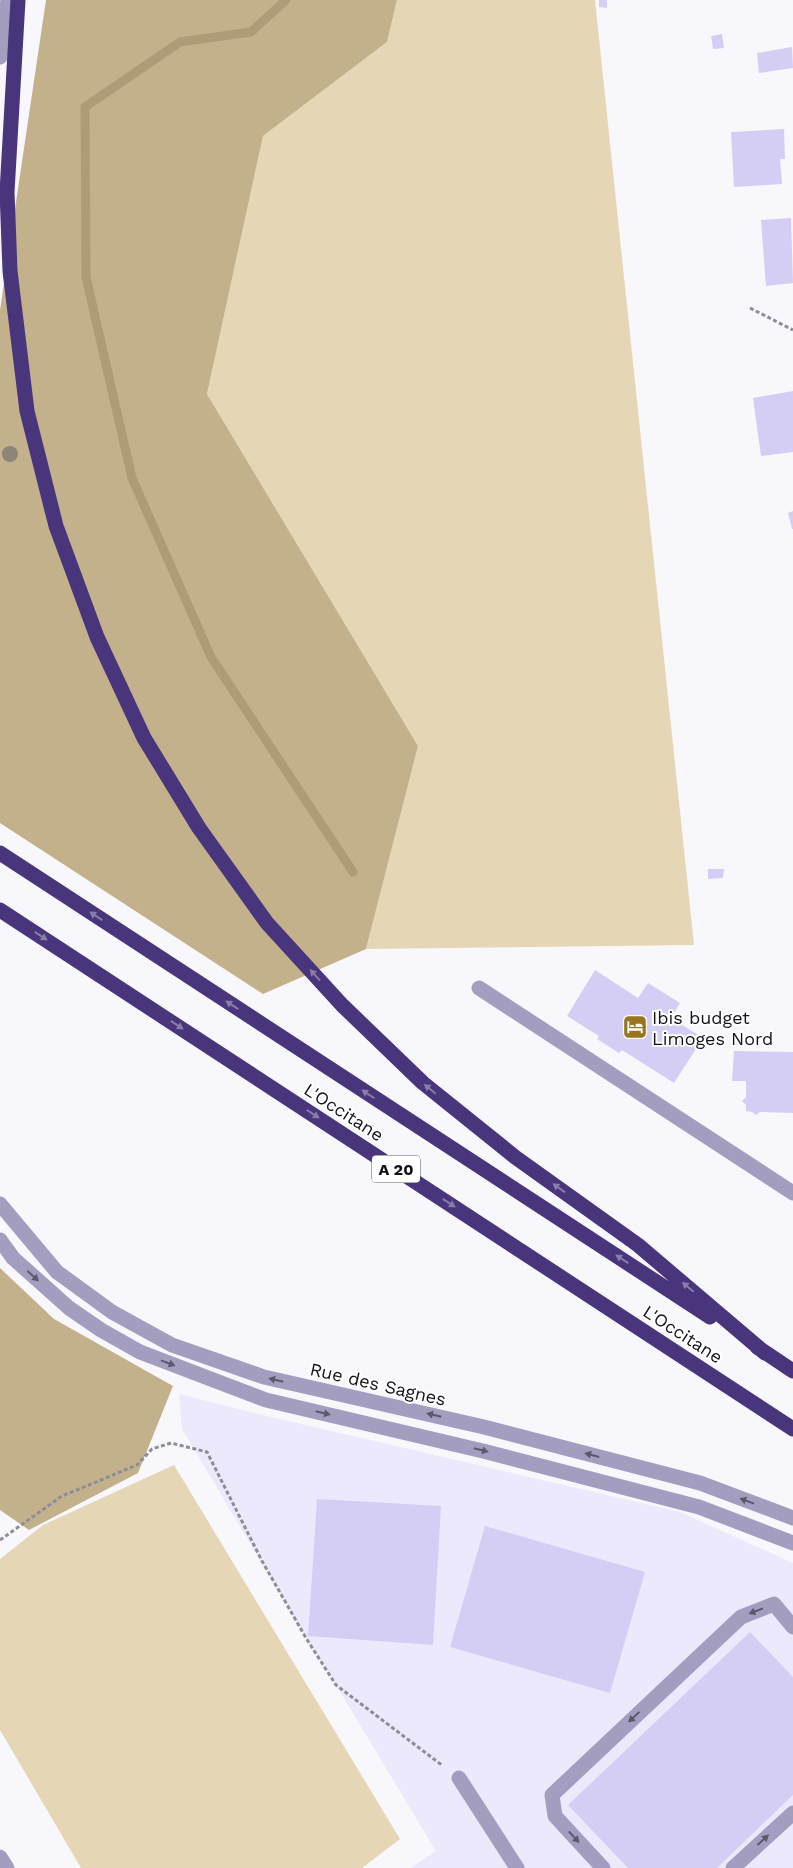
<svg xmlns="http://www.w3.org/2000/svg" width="793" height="1868" font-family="'Work Sans',sans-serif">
<rect width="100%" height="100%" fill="#f8f7fc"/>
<!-- built -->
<path fill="#ece9fd" d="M179,1394L250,1412L680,1512L793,1563V1868H410L436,1851L336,1685L306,1638L182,1429Z"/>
<!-- green -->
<path fill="#e5d6b5" d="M397,0H595L694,945L366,949L418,746L207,394L263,136L387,42Z
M174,1465L400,1839L362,1868H81L0,1730V1559L43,1525Z"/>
<!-- forest -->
<path fill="#c3b18c" d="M46,0H397L387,42L263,136L207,394L418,746L366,949L263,994L0,823V310Z
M0,1268L54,1319L173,1386L138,1473L29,1530L0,1510Z"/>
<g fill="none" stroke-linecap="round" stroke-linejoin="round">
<!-- stream -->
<path stroke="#ad9c77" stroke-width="9" d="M286,0L251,32L180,42L85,107L86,277L132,478L211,657L353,872"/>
</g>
<!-- building -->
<path fill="#d4cef5" d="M599,0H607V8L599,7Z
M722,34L724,48L713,49L711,36Z
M792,47L793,68L759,73L757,53Z
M784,129L785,159H780L782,184L734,187L731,132Z
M791,218L793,283L766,286L761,220Z
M793,391V452L761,456L753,398Z
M793,511V529H792L788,513Z
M708,869H724L723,878L708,879Z
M595,970L638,998L648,983L680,1003L671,1018L703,1038L674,1083L622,1050L619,1053L597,1039L599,1036L567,1016Z
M734,1051L793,1052V1113L760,1112L756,1115L752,1112L746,1111V1105L742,1101L746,1097V1081H732Z
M317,1499L441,1506L433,1645L308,1636Z
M485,1526L645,1572L610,1693L450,1647Z
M750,1632L793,1677V1795L717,1868H628L568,1805Z"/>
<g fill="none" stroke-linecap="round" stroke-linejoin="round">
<!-- path -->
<path stroke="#8e8d94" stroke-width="3" stroke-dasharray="4 2.5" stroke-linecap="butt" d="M750,308L793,330
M0,1540L62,1496L137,1465L152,1449L171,1443L207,1452L262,1561L306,1638L336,1685L443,1766"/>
<!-- minor -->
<path stroke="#a39dc0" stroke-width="15" d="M0,57L8,0
M479,988L793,1193
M0,1204L57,1272L112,1312L172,1345L264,1377L484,1427L700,1483L793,1518
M0,1240L13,1258L69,1308L101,1330L140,1352L266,1400L483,1451L699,1507L793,1543
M459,1778L517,1868
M0,1857L7,1868
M603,1868L555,1816L552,1795L741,1617L774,1604L793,1627
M733,1868L793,1813"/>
<!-- highway -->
<path stroke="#48357b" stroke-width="15" d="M18,0L7,192L10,271L27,411L56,526L97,637L144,738L199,828L267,923L342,1005L423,1083L515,1157L638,1245L765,1353
M0,853L710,1317
M0,910L793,1429
M757,1347L793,1371"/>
</g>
<!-- trees -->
<circle fill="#8d8676" cx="10" cy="454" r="8"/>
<!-- one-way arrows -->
<defs><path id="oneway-solid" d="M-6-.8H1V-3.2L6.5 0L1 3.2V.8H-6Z" transform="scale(1.25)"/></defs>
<g fill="#887ca9">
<use href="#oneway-solid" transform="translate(96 916) rotate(-147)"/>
<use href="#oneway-solid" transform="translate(41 936) rotate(33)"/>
<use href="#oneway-solid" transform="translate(315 975) rotate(-132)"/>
<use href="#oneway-solid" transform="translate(232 1005) rotate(-147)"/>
<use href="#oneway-solid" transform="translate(177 1025) rotate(33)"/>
<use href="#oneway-solid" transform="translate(430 1089) rotate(-141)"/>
<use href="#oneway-solid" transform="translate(368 1094) rotate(-147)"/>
<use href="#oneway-solid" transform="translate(313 1114) rotate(33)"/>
<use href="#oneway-solid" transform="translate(559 1188) rotate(-144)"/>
<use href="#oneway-solid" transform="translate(449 1203) rotate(33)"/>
<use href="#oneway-solid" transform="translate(622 1259) rotate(-147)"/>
<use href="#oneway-solid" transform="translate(688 1287) rotate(-140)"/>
</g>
<g fill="#5b586d">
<use href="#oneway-solid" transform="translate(33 1276) rotate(42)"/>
<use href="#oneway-solid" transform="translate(168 1363) rotate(21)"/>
<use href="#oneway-solid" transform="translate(276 1380) rotate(-167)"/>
<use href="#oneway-solid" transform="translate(323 1413) rotate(13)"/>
<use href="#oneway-solid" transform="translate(434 1415) rotate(-167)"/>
<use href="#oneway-solid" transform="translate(481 1450) rotate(14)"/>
<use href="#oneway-solid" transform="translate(592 1455) rotate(-165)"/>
<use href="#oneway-solid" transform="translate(747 1501) rotate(-160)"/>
<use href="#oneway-solid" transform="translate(756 1611) rotate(159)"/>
<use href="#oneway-solid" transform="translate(634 1717) rotate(137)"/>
<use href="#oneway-solid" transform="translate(574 1837) rotate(47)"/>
<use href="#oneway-solid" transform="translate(763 1840) rotate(-42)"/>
</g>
<!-- icons -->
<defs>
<symbol id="hotel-square" viewBox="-11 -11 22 22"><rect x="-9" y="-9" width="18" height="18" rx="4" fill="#987620" stroke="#fff"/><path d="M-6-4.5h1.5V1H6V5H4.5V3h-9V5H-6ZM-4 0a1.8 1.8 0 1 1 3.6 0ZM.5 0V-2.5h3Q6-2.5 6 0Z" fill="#fff"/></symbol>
</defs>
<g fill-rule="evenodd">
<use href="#hotel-square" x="621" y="1013" width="28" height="28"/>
</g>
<g text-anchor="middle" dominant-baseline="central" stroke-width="4" stroke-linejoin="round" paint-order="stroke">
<!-- shield labels -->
<rect fill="#fff" stroke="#5a595f" stroke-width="1" x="372" y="1155.5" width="48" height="27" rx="4"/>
<g font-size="16" font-weight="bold" fill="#13121a">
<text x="396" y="1169">A 20</text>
</g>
<!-- poi labels -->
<g font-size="18" fill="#13121a" stroke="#fff" text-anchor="start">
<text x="652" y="1017">Ibis budget<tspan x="652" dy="21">Limoges Nord</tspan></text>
</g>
<!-- street labels -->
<g font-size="18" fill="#13121a" stroke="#fff">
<text transform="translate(344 1112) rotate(33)">L'Occitane</text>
<text transform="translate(683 1334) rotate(33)">L'Occitane</text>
<text transform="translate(378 1384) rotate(13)">Rue des Sagnes</text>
</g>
</g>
</svg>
